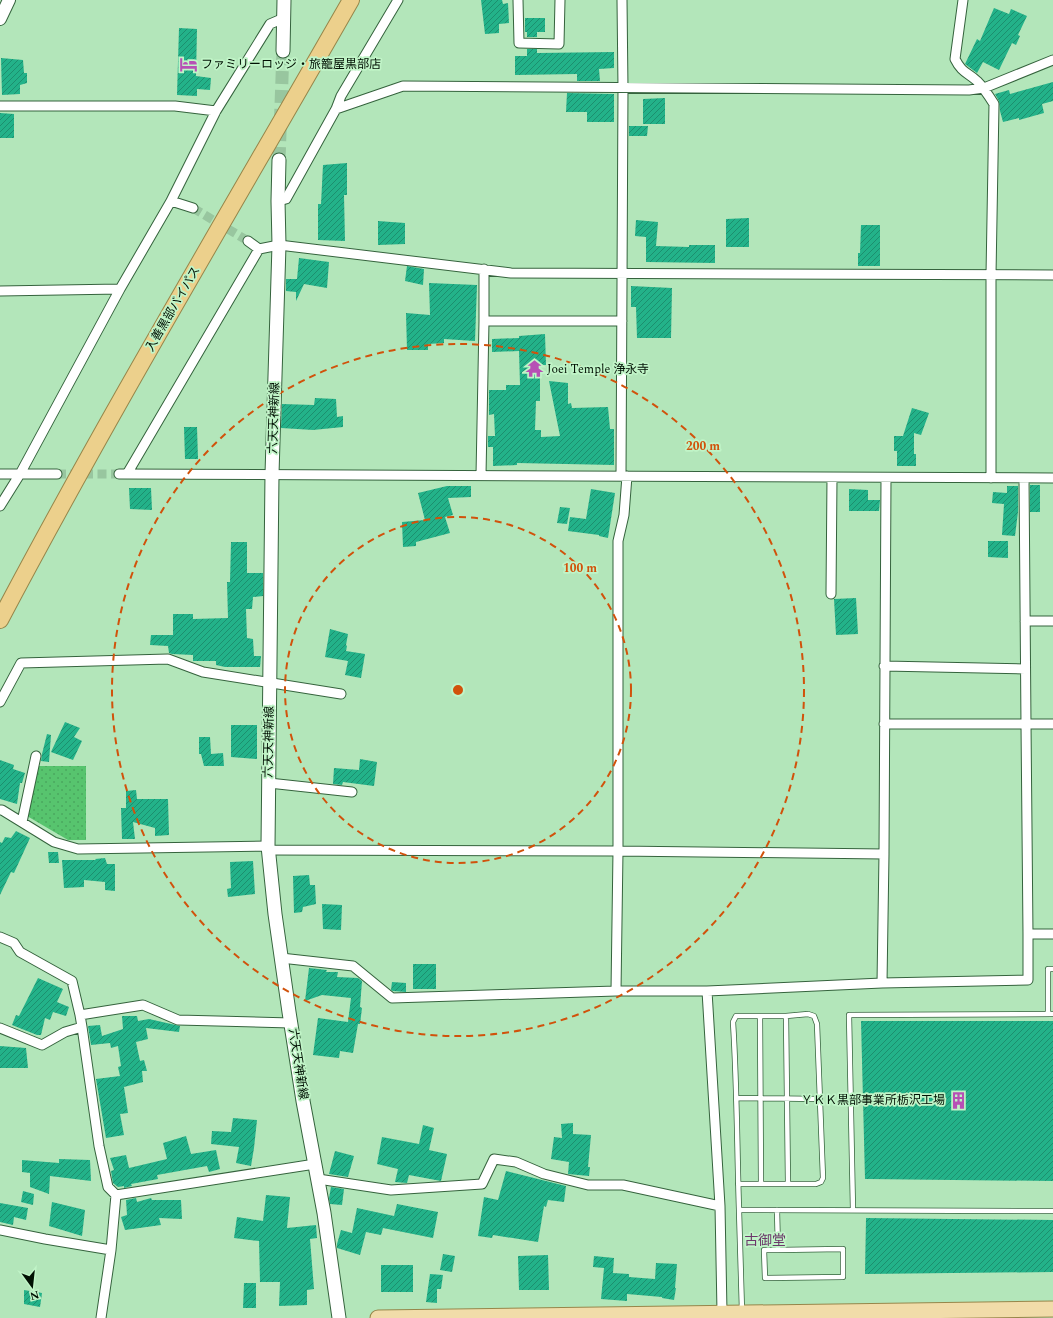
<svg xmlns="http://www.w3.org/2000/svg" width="1053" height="1318" font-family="Spectral,'Noto Sans JP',serif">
<defs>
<pattern id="garden-dots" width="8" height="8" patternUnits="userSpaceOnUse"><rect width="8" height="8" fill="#57c46e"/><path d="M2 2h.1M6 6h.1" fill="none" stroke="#4aa75e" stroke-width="1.8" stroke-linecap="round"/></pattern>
<pattern id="building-hatch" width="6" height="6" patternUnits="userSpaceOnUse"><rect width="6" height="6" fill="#23b289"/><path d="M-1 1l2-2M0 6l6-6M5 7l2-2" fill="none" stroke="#1c8f6e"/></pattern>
</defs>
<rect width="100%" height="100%" fill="#b3e6ba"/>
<!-- garden -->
<path fill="url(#garden-dots)" d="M39,766H86V840H68L27,816Z"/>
<!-- building -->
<path fill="url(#building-hatch)" d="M481,0H502L503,4L508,3L509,23L499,24V33L485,34Z
M994,8L1009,14L1011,9L1027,16L1018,35L1020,36L1016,45L1012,43L999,70L983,62L977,73L965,64L977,39L980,41Z
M525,18H545V32H537V37H527V32H525Z
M179,28L197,29L196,76L211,78L210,90L197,89V96L177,95Z
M527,49H537V53L614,52V68L599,69L600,81H577V74L515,75V56H527Z
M1,58L23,60L24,73H27V83L20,85V94L2,95Z
M1053,82V101L1042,104L1044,113L1019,120V118L1003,122L1000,111L999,101L995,94L1009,90L1010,94Z
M567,93L614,94V122H587V112H566Z
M665,98V124H643V99Z
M0,113L14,114V138H0Z
M629,126H648L647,136H629Z
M347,163V195H344L345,241L318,240V204H321L323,165Z
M749,218V247H726V219Z
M636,220L658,222L656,246L689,247V245H715V263L646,262V237L635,236Z
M378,221L405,223V244L378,245Z
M861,225H880V266H858V253H860Z
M299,258L329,262L327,288L304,284L296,301V292L286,291V279H297Z
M407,266L424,269L423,285L405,281Z
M429,283L477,285L475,341L444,339V343L428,344V350H407L406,313L430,315Z
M631,286L672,288L671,338H637L636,307H631Z
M545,334L546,365H540V401H536L535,430H541V437L560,436L549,381L568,383V404L571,403L572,408L608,407L610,429H614V465L517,463V465L493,466V447H488V436H495L494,414L489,415V390H506V385H520L519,351L492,352V339L519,338V336Z
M315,398L336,399L337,417L343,416V427L313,430L281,428L282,404L314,405Z
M912,408L929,413L921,435L914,433V454H916V466H897V451H894V436H903Z
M184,427H197L198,459H185Z
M1030,485H1040V512H1030Z
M447,486H471V497L448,498L453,515L445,517L450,533L416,542V546L403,547L402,522L425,520L418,493Z
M1007,486H1018V512L1015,536L1002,535L1004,504L992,503L993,492L1007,493Z
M129,488H151L152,510L130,509Z
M591,489L615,493L608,538L599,536V535L568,531L570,517L586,519Z
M849,489L868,490V500H880L879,511H849Z
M560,507L570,508L567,524L557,523Z
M988,541H1008V558L988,557Z
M231,542H247V573H263V596L253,597L252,609H246L247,638L253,639L254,656H261L260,667H225L216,665V661H193V655L172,654L169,653L168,646L150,645L151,635H173V614H193V619L228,618L227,582H230Z
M856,598L858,634L836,635L834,599Z
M330,629L348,634L346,645L347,646L346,651L365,654L361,678L345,675L348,661L325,657Z
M65,722L80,728L74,737L82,741L73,760L51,752Z
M231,725H257V759L231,757Z
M47,734L51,735L49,762L41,761L42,754Z
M199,737H210L211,754L223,753L224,766H204L201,754H199Z
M360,759L377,762L374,786L343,782L342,785L333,784L334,768L359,770Z
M0,760L14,765L13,769L25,773L22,783H20L17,804L0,799Z
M136,790L137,799H168L169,835L155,836V828L133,822L135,839H122L121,808H126V791Z
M16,831L30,838L14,873L11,872L0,895V842L2,843L5,837L11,838Z
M48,852H58L59,863H49Z
M105,858L107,864H115V891L105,890V882L84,880V887L64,888L62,860H96L95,859Z
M253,861L255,894L228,897L227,889L231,888L230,862Z
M309,875L310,885H315L316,904L303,907L302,912L294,913L293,876Z
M322,904L342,905L341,930L323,929Z
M413,964H436V989H413Z
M309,968L327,970L326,972H338L337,977L358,978L362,981L360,1007L362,1008L360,1024H358L353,1053L340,1051L339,1058L313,1055L318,1018L348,1022L351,998L322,995L305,1001Z
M38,978L63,989L57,1002L69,1007L66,1016L53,1012L50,1020L45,1018L41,1035H37L12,1025L16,1015L19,1016Z
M392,982L406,983V992L393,991L391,990Z
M122,1016H137L138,1021L149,1019L180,1026L179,1032L146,1028L148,1039L136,1042L140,1061L144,1060L147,1071H142L143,1082L124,1087L128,1113L120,1114L124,1135L106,1138L96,1079L120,1076L118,1067L121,1066L118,1046L111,1048L110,1043L91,1045L88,1026L100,1025L102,1036L123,1029Z
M861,1021H1053V1181L865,1179Z
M0,1046L26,1048L28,1068H0Z
M233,1118L257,1120L254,1148L251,1166L236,1163L239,1147L211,1144L212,1131L231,1132Z
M573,1123V1134L591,1135L588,1167H590L589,1176L568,1174L569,1162L551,1159L554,1137L562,1138L561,1124Z
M423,1125L434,1128L429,1150L447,1154L441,1181L409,1175L407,1183L395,1182L398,1169L377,1164L382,1137L419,1144Z
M186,1136L191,1154L216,1150L220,1169L209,1172L207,1166L157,1175L158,1179L131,1184L132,1186L124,1188V1186L118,1187L113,1183L111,1171L114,1170L110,1158L126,1155L129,1168L167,1159L163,1143Z
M335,1151L354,1156L348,1177L329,1174Z
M59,1159L90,1160L91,1181L50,1176L49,1194L30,1187V1173L22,1172V1160L59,1163Z
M506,1171L566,1186L564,1202L548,1200L546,1207L544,1206L538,1242L493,1235L492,1238L478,1236L484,1197L498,1200Z
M331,1187L344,1189L342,1205L330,1204L329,1198Z
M23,1191L34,1194L33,1205L21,1202Z
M266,1195L290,1197L287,1228L316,1225L317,1238L310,1239L314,1289L307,1290V1305L279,1306L280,1282H260L259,1241L234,1238L237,1217L263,1221Z
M136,1198L137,1202L151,1198L152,1200H181L182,1219L159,1218L161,1225L125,1230L121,1217L127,1215L126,1200Z
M52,1202L85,1210L82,1236L49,1226Z
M0,1203L28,1208L26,1220L14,1217L13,1225L0,1222Z
M397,1204L438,1212L433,1238L383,1228L381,1235L366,1232L360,1255L337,1248V1244L341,1230L352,1233L357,1208L394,1216Z
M866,1218L1053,1220V1272L865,1274Z
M443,1254L455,1256L452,1272L440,1270Z
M548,1255L549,1290H519L518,1256Z
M594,1256L614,1258L613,1273L629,1274V1277L655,1279L656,1263L677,1264L675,1288H676L674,1300L662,1298V1297L627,1294V1301L601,1299L604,1268L593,1267Z
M381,1265H413V1292H381Z
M430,1274L443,1275L441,1289H437V1303L426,1302Z
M244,1283H256V1308H243Z
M24,1290L42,1293L40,1307L24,1304Z"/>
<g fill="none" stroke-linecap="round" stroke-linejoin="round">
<!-- minor-tunnel -->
<path stroke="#98c69f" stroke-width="9" stroke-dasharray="9 4.5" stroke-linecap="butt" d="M193,208L248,241
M57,474H119"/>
<!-- secondary-tunnel -->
<path stroke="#98c69f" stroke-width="13" stroke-dasharray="13 6" stroke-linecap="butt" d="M279,160L283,51"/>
<defs>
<path id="service" d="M1048,1014V969H1053
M760,1016L761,1184
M786,1016L788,1184
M737,1098L820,1099
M738,1184H816L821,1182L823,1178L817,1024L814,1016L808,1014L786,1016H736L733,1022C737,1084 737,1147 739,1210
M777,1210L778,1250L843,1249V1277L765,1278L764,1250H778
M853,1210L849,1015L1053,1014
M742,1311L739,1210L1053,1211"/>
<path id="minor" d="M518,0L519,43L559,44L560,0
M963,0L955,59C962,73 967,72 977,81C984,88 989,96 994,104L991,275V478
M0,106H175L216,111
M336,109L341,96L398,0
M171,201L216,111L270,24L284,18
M278,201L286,199L336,109L403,86L969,90L984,88L1053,60
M248,241L259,249L279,245L511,273L1053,275
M484,269V321
M0,291L120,289L171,201L193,208
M0,474H57
M119,474L1053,478
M127,474L259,249
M481,475L484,321H622
M621,476L623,88L622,0
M1024,478L1026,724H1053
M0,506L20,474L120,289
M831,594L832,478
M1025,621H1053
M884,666L1025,669
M0,702L21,663L168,659L203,672L341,694
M884,724H1026L1028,934
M269,783L352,792
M0,810H2L54,842L78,849L268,846
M22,822L36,756
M268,850L618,851L884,854
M0,937L14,943L20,952L72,981L80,1015
M281,958L353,966L392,998L616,991H707
M882,983L884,854L886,478
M616,991L618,851V541L624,515L627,476
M82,1027L80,1015L143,1005L178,1020L291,1023
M0,1028L42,1045L65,1032L82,1027L99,1146L108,1187L116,1195
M318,1179L391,1190L482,1184L494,1159L516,1162L544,1174L588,1185H623L720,1206
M0,1230L45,1239L111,1250L101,1318
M111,1250L116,1195L315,1164
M722,1312L720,1206L707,991L882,983L1028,980V934H1053"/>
<path id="tertiary" d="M0,19L9,0"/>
<path id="secondary" d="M283,51L284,0
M279,160L278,201L279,245L272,474L268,846L275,914L289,1012L303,1101L324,1213L339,1318"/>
<path id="primary" d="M378,1318L1053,1309"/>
<path id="trunk" d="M0,620C111,410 233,206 351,0"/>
</defs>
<!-- service casing -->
<use href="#service" stroke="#35633d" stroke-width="6"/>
<!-- minor casing -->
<use href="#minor" stroke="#35633d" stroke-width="11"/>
<!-- tertiary casing -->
<use href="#tertiary" stroke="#35633d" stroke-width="14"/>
<!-- secondary casing -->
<use href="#secondary" stroke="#35633d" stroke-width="15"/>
<!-- primary casing -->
<use href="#primary" stroke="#96864a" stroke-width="17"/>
<!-- trunk casing -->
<use href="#trunk" stroke="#96864a" stroke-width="18"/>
<!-- service -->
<use href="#service" stroke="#fff" stroke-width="4.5"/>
<!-- minor -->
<use href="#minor" stroke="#fff" stroke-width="9"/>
<!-- tertiary -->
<use href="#tertiary" stroke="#fff" stroke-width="12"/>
<!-- secondary -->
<use href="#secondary" stroke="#fff" stroke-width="13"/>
<!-- primary -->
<use href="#primary" stroke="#f1dca9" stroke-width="15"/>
<!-- trunk -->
<use href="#trunk" stroke="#ecd08c" stroke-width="16"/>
</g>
<!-- distance rings -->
<g fill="none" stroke="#d1520b" stroke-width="2" stroke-dasharray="7 5">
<circle cx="458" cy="690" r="173"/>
<circle cx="458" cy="690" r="346"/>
</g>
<!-- icons -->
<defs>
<symbol id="hotel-bare" viewBox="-9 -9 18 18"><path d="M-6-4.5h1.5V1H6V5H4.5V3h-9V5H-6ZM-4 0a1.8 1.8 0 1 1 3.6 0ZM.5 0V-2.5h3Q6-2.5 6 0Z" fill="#b750b5" stroke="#c0f4c7" stroke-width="2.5" paint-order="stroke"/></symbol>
<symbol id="temple-bare" viewBox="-9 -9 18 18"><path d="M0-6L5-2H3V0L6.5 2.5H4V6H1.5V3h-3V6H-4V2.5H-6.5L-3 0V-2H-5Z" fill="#b750b5" stroke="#c0f4c7" stroke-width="2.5" paint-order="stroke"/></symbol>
<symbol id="building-bare" viewBox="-9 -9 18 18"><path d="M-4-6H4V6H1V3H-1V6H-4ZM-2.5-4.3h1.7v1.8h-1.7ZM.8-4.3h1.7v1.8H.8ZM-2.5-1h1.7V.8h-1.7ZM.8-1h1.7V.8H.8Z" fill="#b750b5" stroke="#c0f4c7" stroke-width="2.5" paint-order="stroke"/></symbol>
</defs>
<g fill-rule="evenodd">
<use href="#hotel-bare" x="176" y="52" width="25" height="25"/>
<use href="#temple-bare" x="522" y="356" width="25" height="25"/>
<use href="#building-bare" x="946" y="1088" width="25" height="25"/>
</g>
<g text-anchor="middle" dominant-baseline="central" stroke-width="3.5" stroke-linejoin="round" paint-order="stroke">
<!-- poi labels -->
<g font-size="12" fill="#011003" stroke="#c0f4c7" text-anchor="start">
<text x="201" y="64">ファミリーロッジ・旅籠屋黒部店</text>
<text x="547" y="369">Joei Temple 浄永寺</text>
<text x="945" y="1100" text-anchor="end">ＹＫＫ黒部事業所栃沢工場</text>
</g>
<!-- street labels -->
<g font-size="12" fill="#011003" stroke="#c0f4c7">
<text transform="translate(173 309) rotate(-60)">入善黒部バイパス</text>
<text transform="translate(274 418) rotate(-88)">六天天神新線</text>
<text transform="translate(269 742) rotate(-89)">六天天神新線</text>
<text transform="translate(298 1064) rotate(81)">六天天神新線</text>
</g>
<!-- quarter labels -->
<g font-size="14" fill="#6b396a" stroke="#c0f4c7">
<text x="765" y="1240">古御堂</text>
</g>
</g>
<circle cx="458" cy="690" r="6" fill="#d1520b" stroke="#c0f4c7" stroke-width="2"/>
<g font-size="12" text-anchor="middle" font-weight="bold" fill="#d1520b" stroke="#c0f4c7" stroke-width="3.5" stroke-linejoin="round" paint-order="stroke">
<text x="703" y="450">200 m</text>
<text x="580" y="572">100 m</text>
</g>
<!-- north arrow -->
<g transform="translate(32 1286) rotate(165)" stroke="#c0f4c7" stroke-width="3" paint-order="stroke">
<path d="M0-3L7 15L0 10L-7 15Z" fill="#011003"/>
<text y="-6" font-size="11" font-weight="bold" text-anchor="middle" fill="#011003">N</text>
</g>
</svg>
